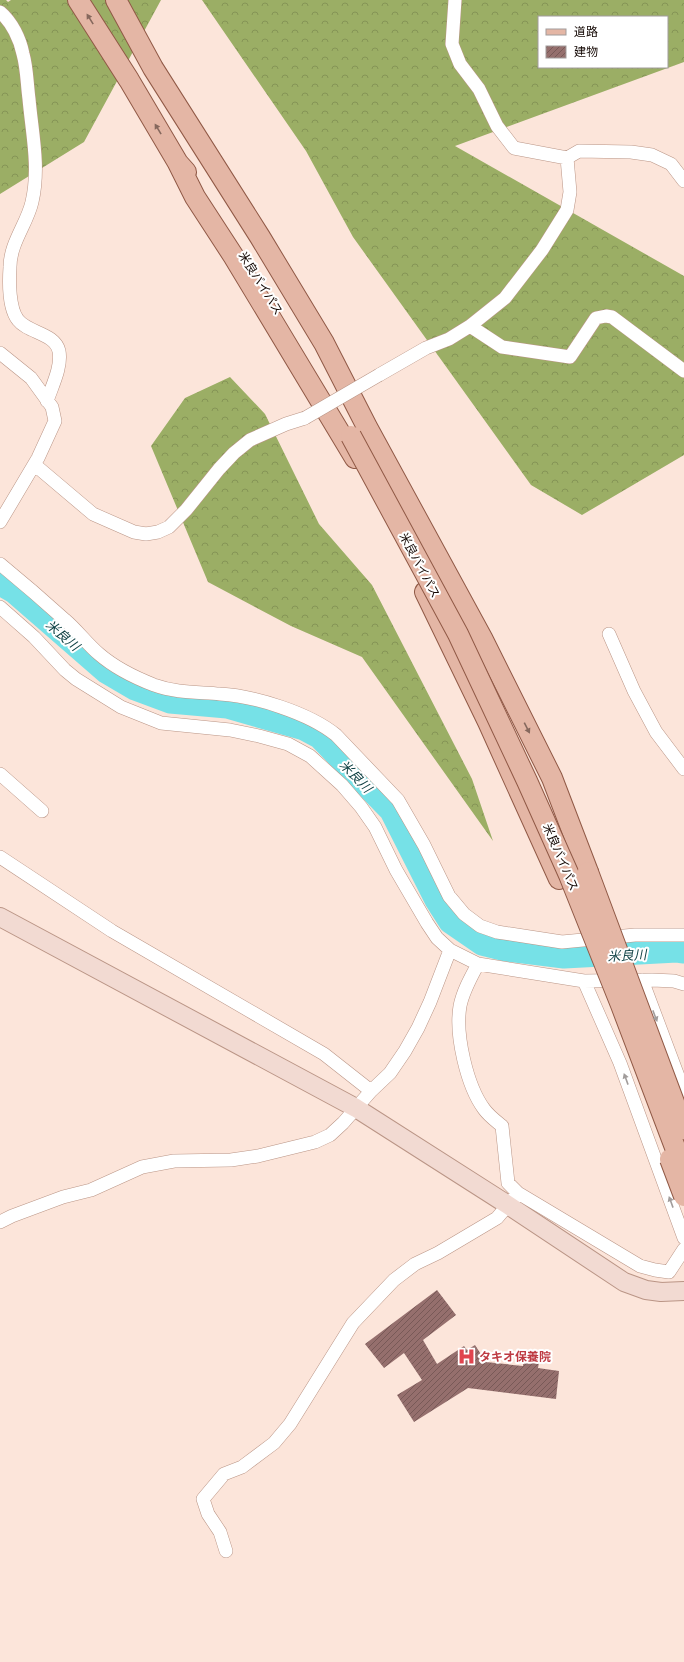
<svg xmlns="http://www.w3.org/2000/svg" width="684" height="1662" font-family="Cabin,'Noto Sans JP',sans-serif">
<defs>
<pattern id="forest-crowns" width="20" height="18" patternUnits="userSpaceOnUse"><rect width="20" height="18" fill="#9bae65"/><path d="M2 6a3 3 0 1 1 6 0M12 15a3 3 0 1 1 6 0" fill="none" stroke="#859456"/></pattern>
<pattern id="building-hatch" width="6" height="6" patternUnits="userSpaceOnUse"><rect width="6" height="6" fill="#956f6d"/><path d="M-1 1l2-2M0 6l6-6M5 7l2-2" fill="none" stroke="#785957"/></pattern>
</defs>
<rect width="100%" height="100%" fill="#fce5da"/>
<!-- forest -->
<path fill="url(#forest-crowns)" fill-rule="evenodd" d="M0,0H6L8,2L11,0H161L84,142L0,194Z
M202,0H684V62L455,146L684,276V455L582,515L531,485L353,237L306,151ZM539,17H667V67H539Z
M230,377L265,414L319,524L372,585L472,779L493,841L362,657L291,626L208,582L151,446L185,398Z"/>
<g fill="none" stroke-linecap="round" stroke-linejoin="round">
<!-- river -->
<path stroke="#76e1e7" stroke-width="23" d="M0,584L14,592L106,672L135,689L170,702L227,707L304,729L319,737L391,811L436,900L450,922L482,944L506,950L564,957L677,951L684,952"/>
</g>
<!-- building -->
<path fill="url(#building-hatch)" d="M437,1290L456,1315L423,1340L437,1364L464,1346L467,1350L475,1345L486,1362L523,1366L524,1355L540,1357L538,1368L559,1371L556,1399L468,1388L414,1422L397,1395L422,1380L404,1353L384,1368L365,1344Z"/>
<g fill="none" stroke-linecap="round" stroke-linejoin="round">
<defs>
<path id="street" d="M455,0L452,44L460,64L479,89L497,126L514,148L567,158L579,151L631,152L652,155L671,164L684,181
M0,12C12,22 20,39 23,54C27,68 27,84 29,99C32,133 40,168 32,202C27,224 10,243 10,267C9,282 9,309 18,320C28,333 55,333 59,351C62,367 52,386 47,401
M470,326L505,298L542,250L567,210L570,192L567,158
M0,353L31,378L52,407L55,421L38,458L0,522
M379,375L426,348L449,339L470,326L502,347L570,357L596,318L606,316L612,317L684,371
M35,465L93,514L134,532L146,534L158,532L169,527L186,510L219,469L234,453L250,440L286,424L305,418
M0,564C22,582 44,601 65,620C77,630 87,644 99,654C114,667 136,678 154,685C176,693 198,692 220,694C255,696 309,713 336,735L398,800L424,845L449,896L464,914L480,926L497,932L562,942L635,935H684
M0,607L34,637L65,670L76,679L121,707L161,723L230,730L259,736L288,744L310,756L342,785L361,807L375,827L396,870L427,923L437,938L450,950L478,964L584,981L652,980L674,981L684,984
M609,634L634,691L656,732L684,769
M0,774L42,811
M0,857L112,931L324,1054L371,1091
M478,964C471,977 463,991 460,1006C455,1035 467,1086 484,1109C489,1116 496,1121 502,1126L508,1183L518,1193L640,1266L655,1270L669,1272L684,1249
M642,980L684,1092
M584,981L620,1063L684,1238
M0,1222L12,1216L63,1197L91,1190L142,1167L174,1161L231,1160L258,1156L315,1142L330,1135L343,1123L371,1091L390,1073L405,1051L418,1028L430,1002L450,950
M226,1551L220,1532L208,1514L203,1499L224,1474L242,1467L274,1443L290,1424L353,1323L394,1280L415,1264L438,1253L497,1218L518,1193"/>
<path id="secondary" d="M0,917L356,1108L508,1205L624,1282L646,1290L661,1292L684,1291"/>
<path id="primary" d="M78,0L129,80L178,163L186,172
M116,0L153,68L260,237L324,343L367,427L482,638L552,778L588,872
M178,163L195,197L234,257L355,458
M425,592L488,722L559,879"/>
</defs>
<!-- street casing -->
<use href="#street" stroke="#ba9586" stroke-width="14"/>
<!-- secondary casing -->
<use href="#secondary" stroke="#ba9586" stroke-width="20"/>
<!-- primary casing -->
<use href="#primary" stroke="#905946" stroke-width="22"/>
<!-- street -->
<use href="#street" stroke="#fff" stroke-width="13"/>
<!-- secondary -->
<use href="#secondary" stroke="#f2dad2" stroke-width="18"/>
<!-- primary -->
<use href="#primary" stroke="#e4b6a5" stroke-width="20"/>
<defs>
<path id="street-bridge" d="M305,418L379,375"/>
<path id="primary-bridge" d="M351,436L458,634L527,781L569,875L621,1005L684,1171
M588,872L684,1129
M670,1159L684,1196"/>
</defs>
<!-- street-bridge casing -->
<use href="#street-bridge" stroke="#ba9586" stroke-width="14" stroke-linecap="butt"/>
<!-- primary-bridge casing -->
<use href="#primary-bridge" stroke="#905946" stroke-width="22" stroke-linecap="butt"/>
<!-- street-bridge -->
<use href="#street-bridge" stroke="#fff" stroke-width="13"/>
<!-- primary-bridge -->
<use href="#primary-bridge" stroke="#e4b6a5" stroke-width="20"/>
</g>
<!-- one-way arrows -->
<defs><path id="oneway-solid" d="M-6-.8H1V-3.2L6.5 0L1 3.2V.8H-6Z"/></defs>
<g fill="#86685d">
<use href="#oneway-solid" transform="translate(90 19) rotate(-122)"/>
<use href="#oneway-solid" transform="translate(158 129) rotate(-121)"/>
<use href="#oneway-solid" transform="translate(527 728) rotate(63)"/>
</g>
<g fill="#a19c9b">
<use href="#oneway-solid" transform="translate(655 1016) rotate(69)"/>
<use href="#oneway-solid" transform="translate(626 1079) rotate(-110)"/>
<use href="#oneway-solid" transform="translate(671 1202) rotate(-110)"/>
</g>
<!-- icons -->
<defs>
<symbol id="hospital-bare" viewBox="-9 -9 18 18"><path d="M-5-5h3v3.5h4V-5h3V5h-3V1.5h-4V5h-3Z" fill="#e0444e" stroke="#fff" stroke-width="2.5" paint-order="stroke"/></symbol>
</defs>
<g fill-rule="evenodd">
<use href="#hospital-bare" x="454" y="1344" width="25" height="25"/>
</g>
<g text-anchor="middle" dominant-baseline="central" stroke-width="4" stroke-linejoin="round" paint-order="stroke">
<!-- street labels -->
<g font-size="12" fill="#140804" stroke="#fff">
<text transform="translate(261 283) rotate(58)">米良バイパス</text>
<text transform="translate(420 565) rotate(62)">米良バイパス</text>
<text transform="translate(561 857) rotate(67)">米良バイパス</text>
</g>
<!-- health labels -->
<g font-size="12" font-weight="bold" fill="#be3a42" stroke="#fff" text-anchor="start">
<text x="479" y="1356">タキオ保養院</text>
</g>
<!-- water labels -->
<g font-size="13" font-style="italic" fill="#104245" stroke="#fff">
<text transform="translate(63 635) rotate(41)">米良川</text>
<text transform="translate(356 776) rotate(46)">米良川</text>
<text transform="translate(627 955) rotate(-3)">米良川</text>
</g>
</g>
<!-- legend -->
<rect x="538" y="16" width="130" height="52" fill="#ffffff" stroke="#a19c9b"/>
<rect x="546" y="29" width="20" height="6" fill="#e4b6a5" stroke="#a19c9b"/>
<text x="574" y="36" font-size="12" fill="#140804">道路</text>
<rect x="546" y="46" width="20" height="12" fill="url(#building-hatch)" stroke="#a19c9b"/>
<text x="574" y="56" font-size="12" fill="#140804">建物</text>
</svg>
